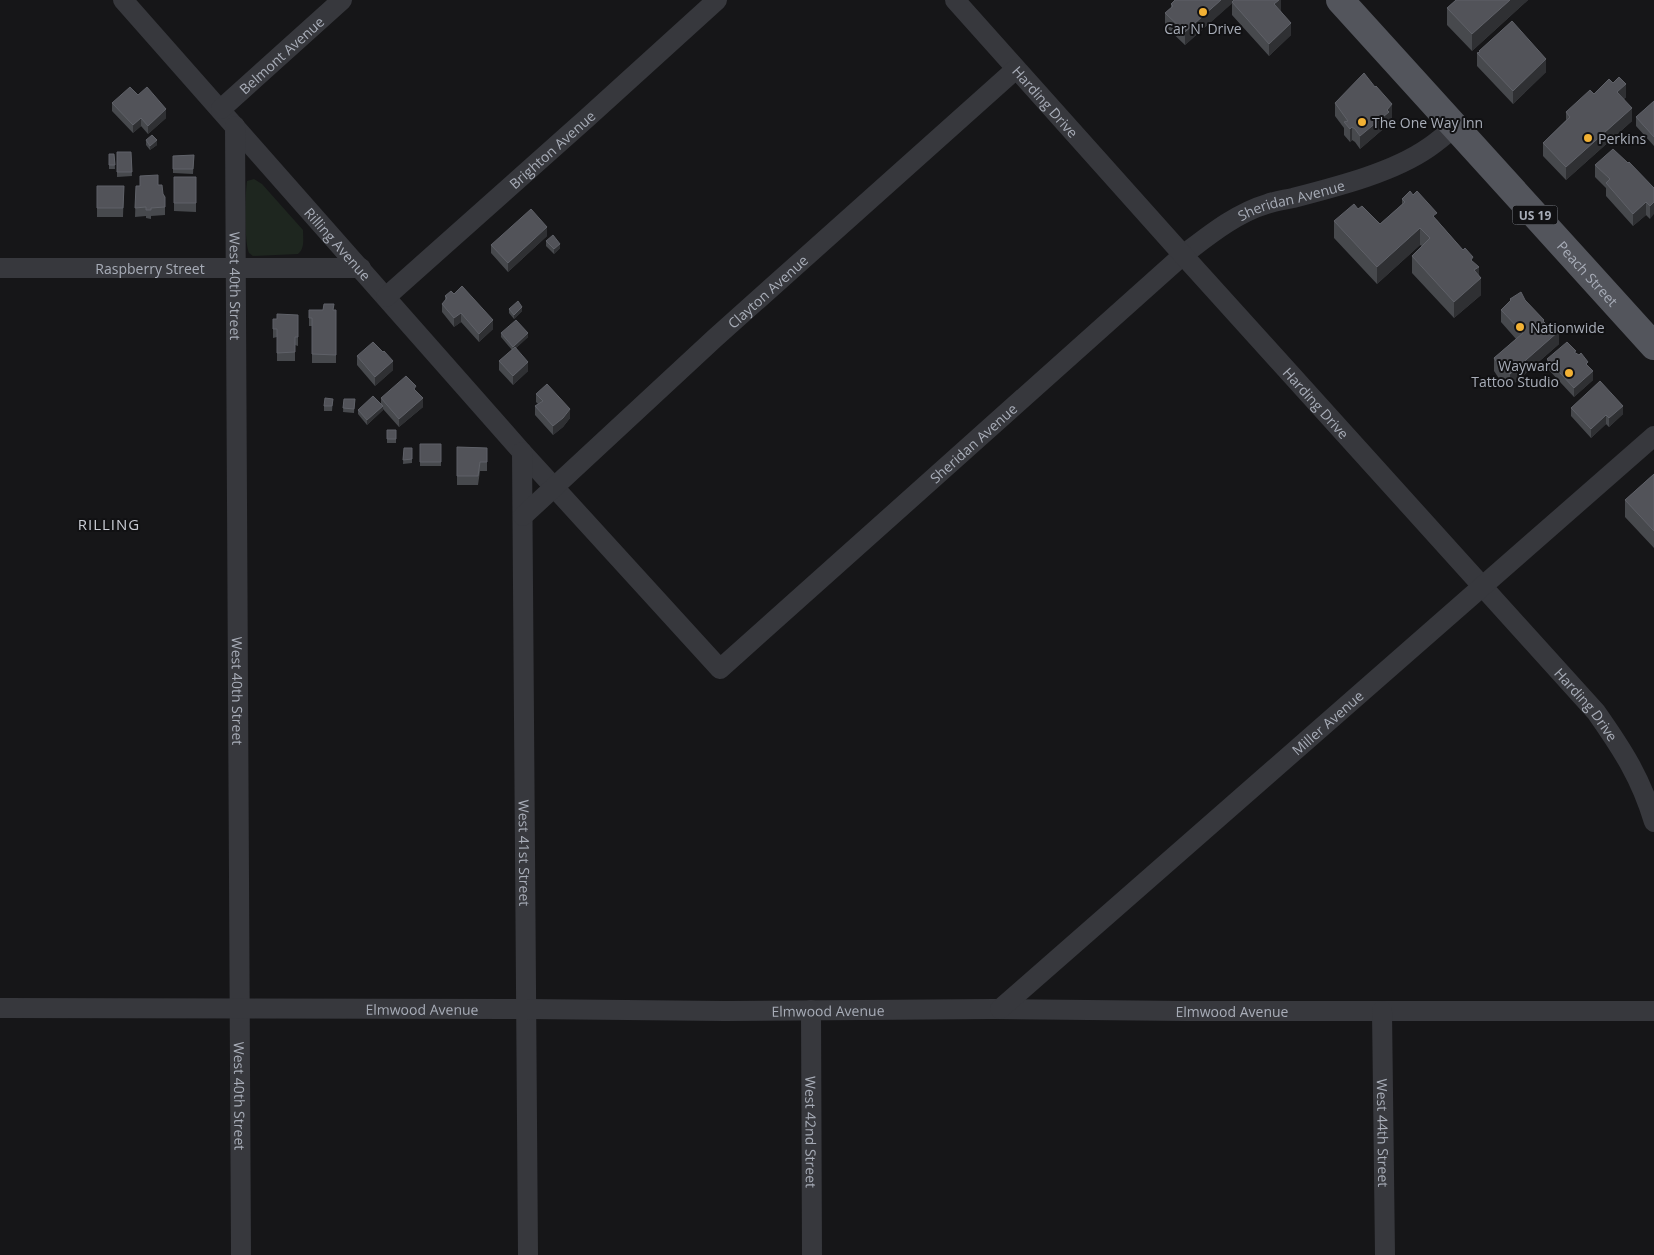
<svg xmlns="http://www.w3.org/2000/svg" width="1654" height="1255" font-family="'Open Sans',sans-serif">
<rect width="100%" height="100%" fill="#161618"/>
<!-- green -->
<path fill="#1e261f" d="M254,179L262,184L303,230C303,239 305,248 298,254L253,256L249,253C244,241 245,195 247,181Z"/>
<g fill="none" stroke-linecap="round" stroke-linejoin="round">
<!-- minor -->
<g stroke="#37383d" stroke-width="20">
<path id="s1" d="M123,0L522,452L720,669L1183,255C1208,236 1236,213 1267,204C1275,201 1284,200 1293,198C1335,187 1392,173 1428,148C1437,142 1446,134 1455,127"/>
<path id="s2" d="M955,0L1183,255L1596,712C1622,749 1641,778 1654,822"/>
<path id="s3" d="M221,109L342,0"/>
<path id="s4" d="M235,126L241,1255"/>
<path id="s5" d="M0,268H361"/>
<path id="s6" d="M386,297L587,118L717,0"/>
<path id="s7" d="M522,452L528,1255"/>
<path id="s8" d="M523,516L715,338L1016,69"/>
<path id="s9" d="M0,1008L527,1009L725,1011L994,1009L1186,1011H1654"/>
<path id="s10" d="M1000,1009L1654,436"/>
<path id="s11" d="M811,1010L812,1255"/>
<path id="s12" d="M1382,1011L1385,1255"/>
</g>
<!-- primary -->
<path stroke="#53555c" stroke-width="28" id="s13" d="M1340,0L1654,346"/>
</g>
<!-- wall -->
<path fill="#47494d" d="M1281,0V11L1291,35L1269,56L1232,15V3L1185,45L1165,26V13L1171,8V4Z
M1456,0H1528L1472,51L1447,25V8Z
M1479,51L1546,72L1513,104L1477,66V53L1479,52Z
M1594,94L1626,97L1624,99L1632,121L1566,180L1543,156V143L1566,120V112Z
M138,95L166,118L148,134L141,126L133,133L112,111V103Z
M1654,101V146L1636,126V117Z
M1335,103L1392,117L1389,121V124L1360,149L1355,142L1352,140L1350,142L1344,135V128L1335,116Z
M146,140L157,145L150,150L146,145Z
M117,152H131L132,176L117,177Z
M109,154H114L115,169H109Z
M194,155L193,174L173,173V156Z
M1595,165L1654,188L1650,219L1646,215L1633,226L1606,196V188L1595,177Z
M174,177H196V212L174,211Z
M158,185L165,197V215L151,216V219L146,218V216L135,217L136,186Z
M97,186H124L123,217H97Z
M1402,199L1437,220L1473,262L1479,275L1481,295L1454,318L1412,273V256L1422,246L1420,245L1377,284L1334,238V221L1358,209L1380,224L1402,204Z
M547,236L508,272L491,253V245Z
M546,241L560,248L554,254L546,246Z
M445,296L493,329L479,342L461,322L454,327L442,312V304L445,300Z
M1510,299L1525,300L1544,322L1559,344L1510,387L1500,380L1494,371V358L1516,339L1501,322V310L1510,301Z
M509,309L522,311L514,319L509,313Z
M309,310H336V363H312V326H309Z
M298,315V346L295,345V361H277V337L273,338V329Z
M501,333L528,337L516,348L528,371L513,385L499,370V361L512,350L501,337Z
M383,352L393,370L375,386L357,365V356Z
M1576,354L1588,366L1593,380L1574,397L1547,368V359Z
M416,391L423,407L399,427L383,409V410L367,425L358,414V410L381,404V398Z
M536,394L570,418L563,427L553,435L535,415V406L538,404L536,402Z
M333,399L332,411H324V406Z
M344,399H355L354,413L343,412Z
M1571,408L1623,414L1609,427L1606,424L1591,438L1571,416Z
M387,430H396V443H387Z
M420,444H441V466H420Z
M457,447L487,448V471H480L478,485H457Z
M404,448H412V463L403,464Z
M1654,474V548L1625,517V500Z"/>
<!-- shaded-wall -->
<path fill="#2f3033" d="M1221,0H1236L1185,45V32Z
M1279,0H1281V11L1274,16V4Z
M1510,0H1528L1472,51V34Z
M1291,23V35L1269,56V44Z
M1546,59V72L1513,104V91Z
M1626,84V97L1617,104V92Z
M1392,104V117L1389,121V124L1360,149V136Z
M1632,108V121L1566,180V167Z
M166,109V118L148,134V126Z
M141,118V126L133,133V125Z
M1352,127V140L1350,142V129Z
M157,140V145L150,150V146Z
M1646,202V215L1633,226V214Z
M1654,202V214L1650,219V206Z
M547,227V236L508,272V263Z
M1420,228V245L1377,284V267Z
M560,244V248L554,254V249Z
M1479,267V280L1481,278V295L1454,318V302L1474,270Z
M522,307V311L514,319V315Z
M461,313V322L454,327V318Z
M493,320V329L479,342V334Z
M1559,331V344L1510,387V374Z
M528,333V337L513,351V347Z
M393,361V370L375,386V377Z
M528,362V371L513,385V376Z
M1593,371V380L1574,397V388Z
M423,398V407L399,427V419Z
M383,406V410L367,425V420Z
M1623,406V414L1609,427V418Z
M570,409V418L563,427L553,435V426Z
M1606,415V424L1591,438V429Z"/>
<!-- building -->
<path fill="#525359" stroke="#5f6168" d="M1175,0H1221L1185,32L1165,13L1173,6L1171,4Z
M1234,0H1279L1274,4L1291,23L1269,44L1232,2Z
M1456,0H1510L1472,34L1447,8Z
M1512,21L1546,59L1513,91L1477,53L1480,52L1479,51Z
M1364,73L1375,87L1376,86L1392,104L1387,110L1389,112L1360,136L1355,129L1352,127L1350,129L1344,122L1348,121L1335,103Z
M1619,77L1626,84L1617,92L1632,108L1566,167L1543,143L1570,117L1566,112L1590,90L1594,94L1609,79L1613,83Z
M130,87L138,95L147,87L166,109L148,126L141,118L133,125L112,103Z
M1654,101V137L1636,117Z
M152,135L157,140L150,146L146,140Z
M1613,149L1628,163L1629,162L1654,188V202L1650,206L1646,202L1633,214L1606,183L1610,179L1595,165Z
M117,152H131L132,172H117Z
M109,154H114L115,165H109Z
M194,155L193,169H173V156Z
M158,175V185H162L163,194L165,197V207L151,208V210H146V207L135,208L136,186H140V176Z
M174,177H196V203H174Z
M97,186H124L123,208H97Z
M1410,191L1413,195L1417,191L1437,213L1433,216L1463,250L1465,248L1473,257L1471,260L1479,267L1474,270L1481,278L1454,302L1412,256L1430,238L1420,228L1377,267L1334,221L1354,204L1358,209L1362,206L1380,224L1405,202L1402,199Z
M531,209L547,227L508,263L491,245Z
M553,235L560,244L554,249L546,241Z
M462,286L493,320L479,334L461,313L454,318L442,304L447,298L445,296L451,291L454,294Z
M1521,292L1525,300L1544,320L1543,321L1547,325L1551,322L1559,331L1510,374L1500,367L1494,358L1523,333L1501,310L1511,300L1510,299Z
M518,301L522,307L514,315L509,309Z
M324,304H334L333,310H336V355L312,354V318H309V310H323Z
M277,314L298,315V337H295V352L277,353V329H273V319H277Z
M516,320L528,333L513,347L501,333Z
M373,342L383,352L384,351L393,361L375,377L357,356Z
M1567,342L1576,351L1574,352L1579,355L1581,353L1588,362L1586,364L1593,371L1574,388L1547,359Z
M515,347L528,362L513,376L499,361Z
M406,376L416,386L414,389L423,398L399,419L381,398Z
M1600,381L1623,406L1609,418L1606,415L1591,429L1571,408Z
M547,384L570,409L563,418L553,426L535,406L543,401L536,394Z
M373,396L383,406L367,420L358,410Z
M325,398L333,399L332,406H324Z
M344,399H355L354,409L343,408Z
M387,430H396V439H387Z
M420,444H441V462H420Z
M457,447L487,448V462H480L478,476H457Z
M404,448H412V459L403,460Z
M1654,474V531L1625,500Z"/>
<!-- markers -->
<g fill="#f2b134" stroke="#111113" stroke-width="2">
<circle cx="1203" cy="12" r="5"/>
<circle cx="1362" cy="122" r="5"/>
<circle cx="1588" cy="138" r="5"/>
<circle cx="1520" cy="327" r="5"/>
<circle cx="1569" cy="373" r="5"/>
</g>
<g text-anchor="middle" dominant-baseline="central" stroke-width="4" stroke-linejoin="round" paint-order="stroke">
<!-- shield labels -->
<rect fill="#111113" stroke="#7b7e86" stroke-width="1" x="1512.5" y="205.5" width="45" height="19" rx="4"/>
<g font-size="12" font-weight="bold" fill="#a8adb8">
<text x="1535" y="215">US 19</text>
</g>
<!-- poi labels -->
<g font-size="14" fill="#a8adb8" stroke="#111113" text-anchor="start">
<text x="1203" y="28" text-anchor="middle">Car N' Drive</text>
<text x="1372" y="122">The One Way Inn</text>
<text x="1598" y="138">Perkins</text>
<text x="1530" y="327">Nationwide</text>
<text x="1559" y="365" text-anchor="end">Wayward<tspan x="1559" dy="16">Tattoo Studio</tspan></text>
</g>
<!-- street labels -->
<g font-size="14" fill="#a8adb8" stroke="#111113">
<text stroke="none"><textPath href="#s3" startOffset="81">Belmont Avenue</textPath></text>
<text stroke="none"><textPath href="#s2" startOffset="136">Harding Drive</textPath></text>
<text stroke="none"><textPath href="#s6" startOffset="222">Brighton Avenue</textPath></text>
<text stroke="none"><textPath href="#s1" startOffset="1641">Sheridan Avenue</textPath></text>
<text stroke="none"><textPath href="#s1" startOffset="325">Rilling Avenue</textPath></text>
<text stroke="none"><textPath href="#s5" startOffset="150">Raspberry Street</textPath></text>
<text stroke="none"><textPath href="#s13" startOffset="369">Peach Street</textPath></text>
<text stroke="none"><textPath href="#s4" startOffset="160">West 40th Street</textPath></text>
<text stroke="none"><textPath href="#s8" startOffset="332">Clayton Avenue</textPath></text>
<text stroke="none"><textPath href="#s2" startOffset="541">Harding Drive</textPath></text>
<text stroke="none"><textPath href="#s1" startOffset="1236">Sheridan Avenue</textPath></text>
<text stroke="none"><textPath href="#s4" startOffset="565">West 40th Street</textPath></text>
<text stroke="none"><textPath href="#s2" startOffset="946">Harding Drive</textPath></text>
<text stroke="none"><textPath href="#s10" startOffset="435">Miller Avenue</textPath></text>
<text stroke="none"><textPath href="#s7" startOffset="401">West 41st Street</textPath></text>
<text stroke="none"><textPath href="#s9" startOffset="422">Elmwood Avenue</textPath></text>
<text stroke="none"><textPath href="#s9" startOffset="828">Elmwood Avenue</textPath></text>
<text stroke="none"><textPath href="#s9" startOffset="1232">Elmwood Avenue</textPath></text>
<text stroke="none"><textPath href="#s4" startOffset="970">West 40th Street</textPath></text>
<text stroke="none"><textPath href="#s11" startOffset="122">West 42nd Street</textPath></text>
<text stroke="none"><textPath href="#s12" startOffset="122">West 44th Street</textPath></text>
</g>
<!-- neighbourhood labels -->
<g font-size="15" letter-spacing="1" fill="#c9ccd4" stroke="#111113">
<text x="109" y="524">RILLING</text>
</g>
</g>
</svg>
